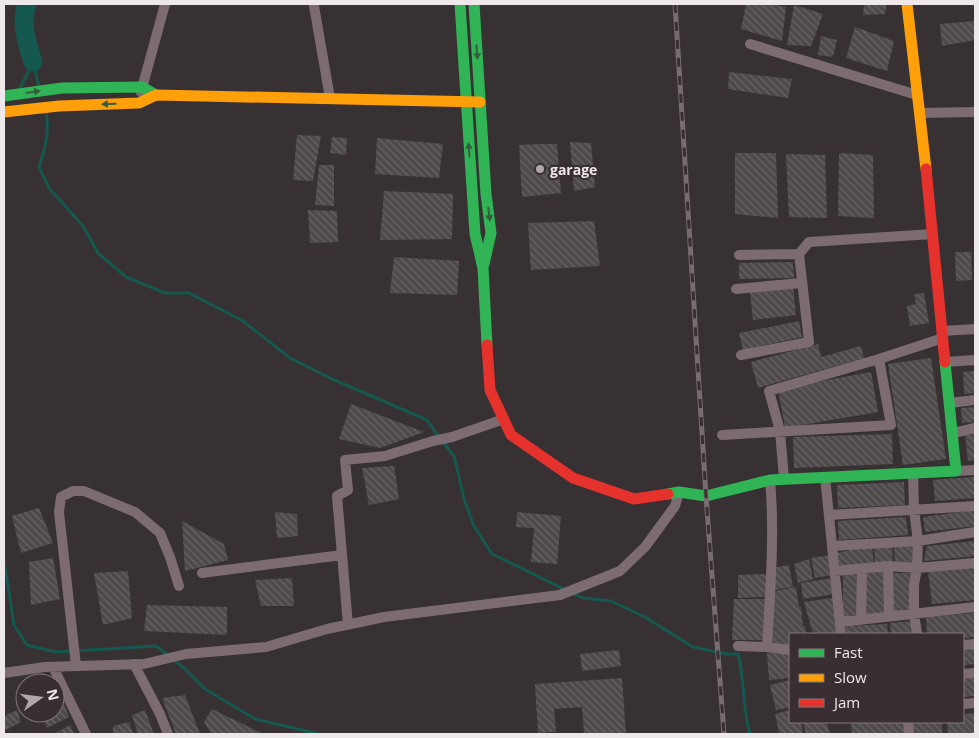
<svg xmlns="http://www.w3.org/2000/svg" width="979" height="738" font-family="'Open Sans',sans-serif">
<defs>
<pattern id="building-back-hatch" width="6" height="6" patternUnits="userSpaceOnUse" patternTransform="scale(1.25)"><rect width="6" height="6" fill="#4e494a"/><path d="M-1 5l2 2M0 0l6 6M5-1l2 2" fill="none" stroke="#686364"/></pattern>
</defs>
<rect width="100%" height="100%" fill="#373133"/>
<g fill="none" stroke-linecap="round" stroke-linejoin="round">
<!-- stream -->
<path stroke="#15584e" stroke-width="3" d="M33,62L39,87
M20,88L33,63
M46,112C50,130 45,150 39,167L49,188L83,226L98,253L126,277L165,293H189L243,321L290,358L332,379L427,420L439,437
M443,442L454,456L465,502L474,526L492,554L566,590
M4,559L14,625L27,645L56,652L156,646L169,656
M572,593L583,598L611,601L645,617L693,647L726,654H738C745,680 742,708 750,734
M174,660L184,668L205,689L255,719L319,734"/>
<!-- river -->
<path stroke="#15584e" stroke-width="19" d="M27,4C20,23 27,43 33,62"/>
</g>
<!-- building -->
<path fill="url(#building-back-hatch)" d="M746,4H769L786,7L782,41L741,29Z
M864,4H887L885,14L863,15Z
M794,5L823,14L811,46L787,45Z
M975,21V40L942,46L940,24Z
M855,27L894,41L887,71L846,58Z
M821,36L837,40L833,57L818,55Z
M729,72L792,79L788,98L728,89Z
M297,135L321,136L313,181L293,180Z
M332,137L347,138L346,155L330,153Z
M377,138L443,144L439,178L375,174Z
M570,142L591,143L595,187L574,191Z
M538,144H557L561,193L522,197L519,145Z
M735,153H776L778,218L735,214Z
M839,153L873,155L874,218L838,216Z
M786,154L825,155L827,218L789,217Z
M319,165H334V206L315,205Z
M384,191L453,194L452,239L380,240Z
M308,210L337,211L338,242L310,243Z
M594,221L600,266L531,270L528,223Z
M955,252H971L972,280L956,281Z
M394,257L459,261L457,295L390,293Z
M793,262L794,278L739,279V263Z
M793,287L796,315L753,320L750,292Z
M924,293L929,323L910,326L907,306L916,304L914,294Z
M799,321L802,337L743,350L739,333Z
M818,344L821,357L861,346L864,358L758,388L751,362Z
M931,358L946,459L903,465L888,364Z
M975,371V393L964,394L963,372Z
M871,372L878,412L785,428L778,389Z
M351,404L424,432L380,448L339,439Z
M975,407V422L962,423L961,408Z
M892,434L893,464L794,468L793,437Z
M975,434V460L968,461L965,435Z
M394,466L399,499L369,505L362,468Z
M975,477V498L935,501L933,480Z
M904,482L905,505L838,508L837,485Z
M39,508L53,543L21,553L12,516Z
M975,510V526L925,532L923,517Z
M275,512L297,514L298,536L277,538Z
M517,512L561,516L557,564L531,562L534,528L516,527Z
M906,517L908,535L839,540L838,521Z
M182,521L224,544L228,560L185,571Z
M975,541V556L924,561L927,546Z
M913,544L914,564H895L894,545Z
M872,545L874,565L839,568L837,553Z
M892,545L893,564L875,565L874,546Z
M830,555L833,575L815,578L811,558Z
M53,558L60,599L31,605L29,562Z
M809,559L813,579L798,583L794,564Z
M789,565L793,587L774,590L773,568Z
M975,566V600L932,604L928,571Z
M128,571L132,618L103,625L94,573Z
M865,572H886V613L864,615Z
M843,573H860L859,617L843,618Z
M892,573H912L913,611L893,612Z
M766,574L767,597L738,598V575Z
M292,578L294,606H261L255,580Z
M832,578L834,594L803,599L801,583Z
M796,587L799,607H801L803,626H805L806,634H790V646H770V630L782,628L772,629L771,592Z
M833,598L838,634H813L804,602Z
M734,599H766V640H732Z
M147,605L227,607V635L144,631Z
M975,613V637L963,638V634H927L926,617Z
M913,621L914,634H891L890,623Z
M887,624L888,634H846V626Z
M975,649V664L963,665V650Z
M619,650L621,666L582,671L580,654Z
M790,651V678L769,680L767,653Z
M622,678L626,734H584L582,707L554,709L556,732L538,733L535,684Z
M975,678V696L963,697V679Z
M790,680V707L776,710L770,685Z
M58,687L69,717L47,728L40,713H55V688Z
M185,695L200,734H176L162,698Z
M212,709L263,734H211L204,722Z
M17,710L21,722L4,731V716Z
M145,710L154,734H138L132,715Z
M790,710V722H801L803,734H779L775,714Z
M975,713V734H948L947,722H963V714Z
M129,722L133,734H113V726Z
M803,722H827L830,734H806Z
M851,722H905V734H852Z
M911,722H942V734H912Z
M70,725L74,734H54Z"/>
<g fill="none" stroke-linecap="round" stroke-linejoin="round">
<!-- street -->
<path stroke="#7d6b72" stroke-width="10" d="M314,6L330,98
M750,44L917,95
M141,92L165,4
M919,113L975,112
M739,255L799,254
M736,289L802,283
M942,331L975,329
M741,355L809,342L799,254L809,242L933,234
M945,362L975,360
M949,403L975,400
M953,433L975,428
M722,435L891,425L879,359
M956,471L975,470
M913,473L914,510L918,541L917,568L914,585V613L917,634
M825,477L841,634
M784,479L780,431L769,391L879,359L943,338
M770,480C775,534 770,593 767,647L790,650
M829,515L975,506
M832,546L918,541L975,532
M888,566L889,616
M835,571L888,566L917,568L975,563
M202,573L342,555
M861,619L862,569
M840,622L975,607
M348,625L337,496L348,490L345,460L385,456L433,441L452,437L504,419
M963,645L975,644
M738,646L767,647
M134,664L160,714L168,734
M76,666L59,512L61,497L73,491H84L135,512L160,533L170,557L179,586
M53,667L86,734
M4,673L45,667L144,664L186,654L266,647L327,629L384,617L560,595L620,571L645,547L675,506L679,492
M963,674L975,673
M963,704L975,703
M908,722L909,734"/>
<!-- fast -->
<path stroke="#30b455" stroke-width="11" d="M460,4L475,234L483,268L487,345
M474,4L486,194L491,233L484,264
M4,96L62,88L142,87L156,95
M668,494L679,492L706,496L770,480L956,471L945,362"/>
<!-- slow -->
<path stroke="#ff9f0a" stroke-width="11" d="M907,4L926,169
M4,112L59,106L139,103L156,95L480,102"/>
<!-- jam -->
<path stroke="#e5322d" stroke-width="11" d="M926,169L945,362
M487,345L490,390L511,435L573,478L634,499L668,494"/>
<defs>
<path id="rail" d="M675,4L706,496L724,734"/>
</defs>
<!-- rail casing -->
<use href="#rail" stroke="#776c70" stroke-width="5"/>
<!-- rail -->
<use href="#rail" stroke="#392f32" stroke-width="3" stroke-dasharray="9" stroke-linecap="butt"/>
</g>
<!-- one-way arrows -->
<defs><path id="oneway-solid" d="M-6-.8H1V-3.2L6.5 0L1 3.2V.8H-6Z" transform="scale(1.25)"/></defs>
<g fill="#365e3e">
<use href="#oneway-solid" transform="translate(477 52) rotate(86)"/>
<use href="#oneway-solid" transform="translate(33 92) rotate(-8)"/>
<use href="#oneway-solid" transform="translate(109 104) rotate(178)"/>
<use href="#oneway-solid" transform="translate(469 150) rotate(-94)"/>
<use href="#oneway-solid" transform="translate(489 214) rotate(83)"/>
</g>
<!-- markers -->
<circle fill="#afa8aa" stroke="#392f32" stroke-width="2" cx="540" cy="169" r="5"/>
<g text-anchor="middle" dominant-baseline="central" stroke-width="4.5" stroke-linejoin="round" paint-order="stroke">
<!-- poi labels -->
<g font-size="14" font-weight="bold" fill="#efe8ea" stroke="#392f32" text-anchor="start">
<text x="550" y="169">garage</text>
</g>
</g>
<!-- border -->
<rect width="979" height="738" fill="none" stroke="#efe8ea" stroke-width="10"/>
<!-- legend -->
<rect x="789" y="633" width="175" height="90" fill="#392f32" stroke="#82797c"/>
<rect x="799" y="649" width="25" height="8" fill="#30b455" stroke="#82797c"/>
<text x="834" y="658" font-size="15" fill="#efe8ea">Fast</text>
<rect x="799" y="674" width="25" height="8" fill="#ff9f0a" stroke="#82797c"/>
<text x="834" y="683" font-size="15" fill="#efe8ea">Slow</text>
<rect x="799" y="699" width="25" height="8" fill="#e5322d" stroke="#82797c"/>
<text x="834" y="708" font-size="15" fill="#efe8ea">Jam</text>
<!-- north arrow -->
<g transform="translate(40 698) rotate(76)"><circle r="24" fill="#392f32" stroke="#82797c"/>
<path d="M0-4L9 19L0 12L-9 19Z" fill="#afa8aa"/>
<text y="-8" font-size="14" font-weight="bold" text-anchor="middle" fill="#efe8ea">N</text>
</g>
</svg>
